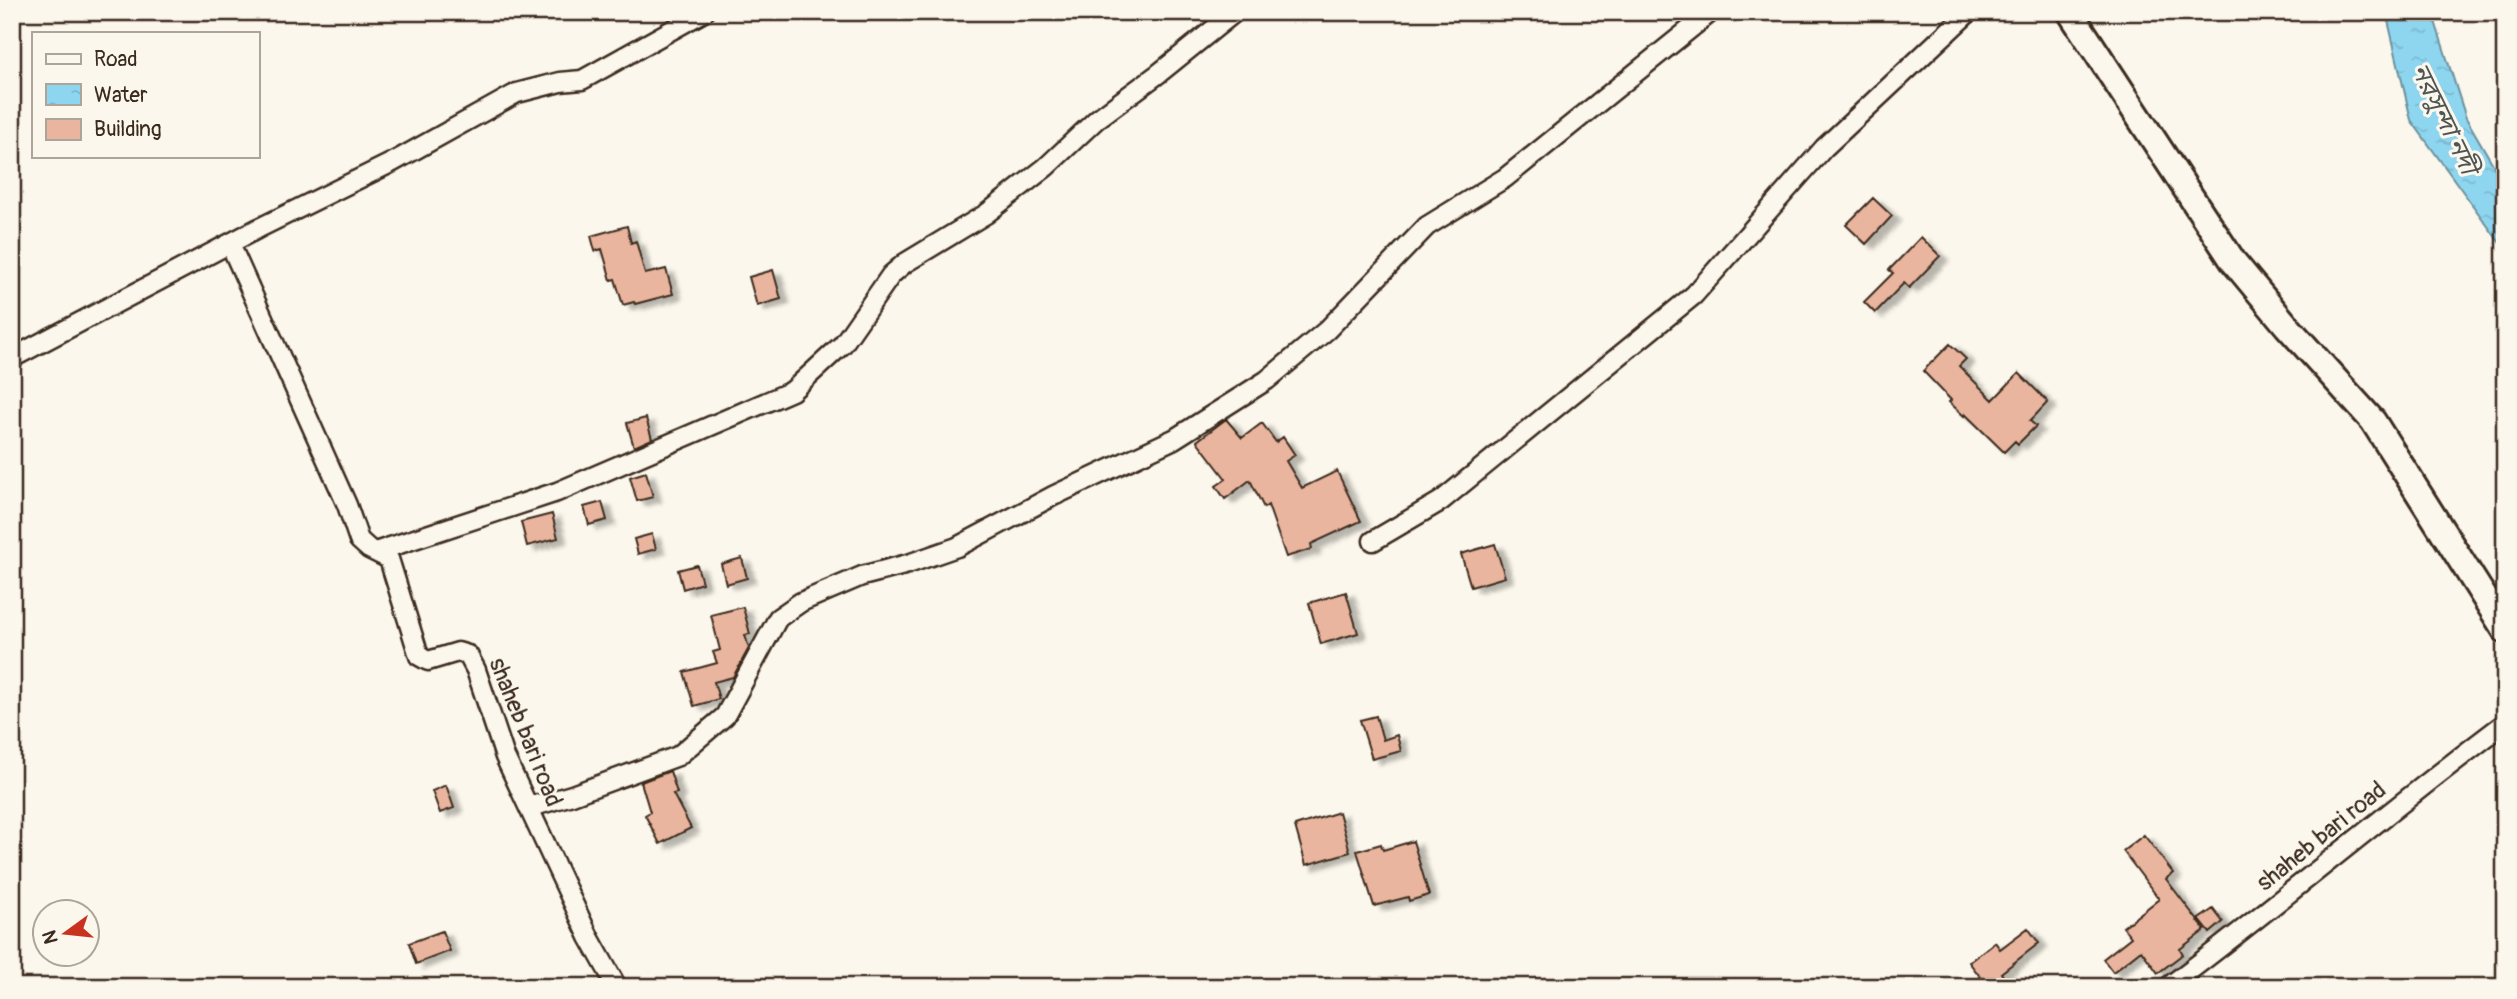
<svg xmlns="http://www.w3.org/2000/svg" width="2517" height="999" font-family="Pangolin,'Noto Sans Bengali',sans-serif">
<defs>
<pattern id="water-ripples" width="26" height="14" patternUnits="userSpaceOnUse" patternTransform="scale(1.75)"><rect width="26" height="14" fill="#8ed6f0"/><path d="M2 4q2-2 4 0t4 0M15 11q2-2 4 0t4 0" fill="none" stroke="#7bb8cd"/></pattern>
<filter id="shadow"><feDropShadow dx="8" dy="4.5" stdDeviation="2" flood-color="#0004"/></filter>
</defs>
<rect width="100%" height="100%" fill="#fbf7ec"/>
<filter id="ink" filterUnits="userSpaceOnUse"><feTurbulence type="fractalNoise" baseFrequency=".0143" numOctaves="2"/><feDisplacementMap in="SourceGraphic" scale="14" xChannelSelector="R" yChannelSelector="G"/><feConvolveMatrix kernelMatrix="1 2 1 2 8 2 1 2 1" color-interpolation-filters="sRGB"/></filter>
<g filter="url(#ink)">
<!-- water -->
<path fill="url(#water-ripples)" stroke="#6d919c" stroke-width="2" d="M2386,12H2432L2466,118L2505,185V250L2411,120Z"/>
<!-- building -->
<path fill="#eab59e" stroke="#3b2a1e" stroke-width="2" filter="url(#shadow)" d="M1873,198L1892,216L1866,244L1846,225Z
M627,226L631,243L636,241L645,274L666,269L673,294L635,304L634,302L623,305L615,279L611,280L602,249L595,251L591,236Z
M1921,237L1940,256L1909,288L1904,283L1875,313L1864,302L1893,273L1889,270Z
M773,270L781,299L757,306L749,277Z
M1950,344L1966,359L1959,366L1993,400L2019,373L2048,402L2030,421L2036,426L2018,444L2015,441L2004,452L1965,414L1964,416L1949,402L1951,400L1923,371Z
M646,418L652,439L634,447L627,423Z
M1226,419L1242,438L1262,423L1276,442L1283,437L1295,455L1286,461L1302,488L1337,471L1361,521L1311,544L1312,549L1286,557L1268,505L1264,508L1250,480L1225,499L1216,486L1226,479L1197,441Z
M646,472L653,497L637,501L630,477Z
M602,502L607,520L589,525L584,507Z
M552,514L558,538L527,546L521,522Z
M652,534L656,549L638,554L634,539Z
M1495,544L1505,577L1471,587L1461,554Z
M742,558L747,578L726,584L721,564Z
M697,565L702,583L683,589L678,570Z
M1346,592L1358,633L1321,644L1309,603Z
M743,607L750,634L745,635L749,648L733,677L714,682L719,699L694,706L684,672L717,663L713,652L720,650L711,615Z
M1376,716L1383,740L1397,735L1401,751L1372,759L1360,720Z
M670,771L677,793L673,794L691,828L660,844L645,815L650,812L641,782Z
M446,785L454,808L440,813L432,791Z
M1339,812L1350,852L1306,865L1295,826Z
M2144,835L2173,873L2166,879L2205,930L2180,949L2183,954L2158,973L2141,950L2113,972L2103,959L2131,937L2123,927L2159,899L2123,851Z
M1413,841L1429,895L1409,901L1408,897L1374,906L1357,851L1381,844L1383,850Z
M2213,909L2223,922L2210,933L2199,919Z
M2028,928L2039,943L2001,973L2011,987H1988L1969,962L1995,942L2000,949Z
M442,931L450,951L416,964L409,943Z"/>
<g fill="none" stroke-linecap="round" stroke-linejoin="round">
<defs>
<path id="street" d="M230,244L347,505L359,540L369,549L389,559L419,656L428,661L458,652L468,655L476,670L505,757L589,937L617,987
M12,358L259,228L393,162L517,93L560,82L582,80L704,12
M1373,541L1441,501L1694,295L1824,148L1969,12
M375,552L557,492L792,391L843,344L891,275L905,263L986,214L1046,167L1097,119L1158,74L1235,12
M528,805L541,804L572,795L678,756L725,716L778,618L801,602L862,576L908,564L957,547L1053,496L1174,439L1267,380L1327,330L1427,226L1505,178L1711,12
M2168,987C2282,902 2390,809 2505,723"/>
<path id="secondary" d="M2070,12L2233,261L2287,326L2373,421L2505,630"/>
</defs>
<!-- street casing -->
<use href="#street" stroke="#3b2a1e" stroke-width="23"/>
<!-- secondary casing -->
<use href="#secondary" stroke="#3b2a1e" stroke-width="30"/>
<!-- street -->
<use href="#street" stroke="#fbf7ec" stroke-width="18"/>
<!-- secondary -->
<use href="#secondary" stroke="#fbf7ec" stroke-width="24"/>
</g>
</g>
<g text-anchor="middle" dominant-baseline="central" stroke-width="6" stroke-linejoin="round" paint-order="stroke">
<!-- street labels -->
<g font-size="24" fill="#3b2a1e" stroke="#fbf7ec">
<text transform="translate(526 732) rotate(68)">shaheb bari road</text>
<text transform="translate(2321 836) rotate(-39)">shaheb bari road</text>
</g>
<!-- water labels -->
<g font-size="26" font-style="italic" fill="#505552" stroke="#fbf7ec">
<text transform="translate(2444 119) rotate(64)">নরসুন্দা নদী</text>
</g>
</g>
<!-- margin -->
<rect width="2517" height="999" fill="none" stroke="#fbf7ec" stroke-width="42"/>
<rect x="21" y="21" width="2475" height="957" fill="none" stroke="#3b2a1e" stroke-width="2.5" filter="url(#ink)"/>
<!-- legend -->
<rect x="32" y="32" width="228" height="126" fill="#fbf7ec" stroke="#aea59a" stroke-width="2"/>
<rect x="46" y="54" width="35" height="10" fill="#fbf7ec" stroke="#aea59a" stroke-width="2"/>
<text x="94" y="66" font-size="21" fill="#3b2a1e">Road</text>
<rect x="46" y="84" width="35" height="21" fill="url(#water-ripples)" stroke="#aea59a" stroke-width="2"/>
<text x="94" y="102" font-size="21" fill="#3b2a1e">Water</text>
<rect x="46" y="119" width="35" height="21" fill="#eab59e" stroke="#aea59a" stroke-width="2"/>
<text x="94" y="136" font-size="21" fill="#3b2a1e">Building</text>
<!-- north arrow -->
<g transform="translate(66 933) rotate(255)"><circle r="33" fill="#fbf7ec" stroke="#aea59a" stroke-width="2"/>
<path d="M0-5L12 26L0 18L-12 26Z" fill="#c8321e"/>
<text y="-10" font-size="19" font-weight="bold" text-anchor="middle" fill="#3b2a1e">N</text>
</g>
</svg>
